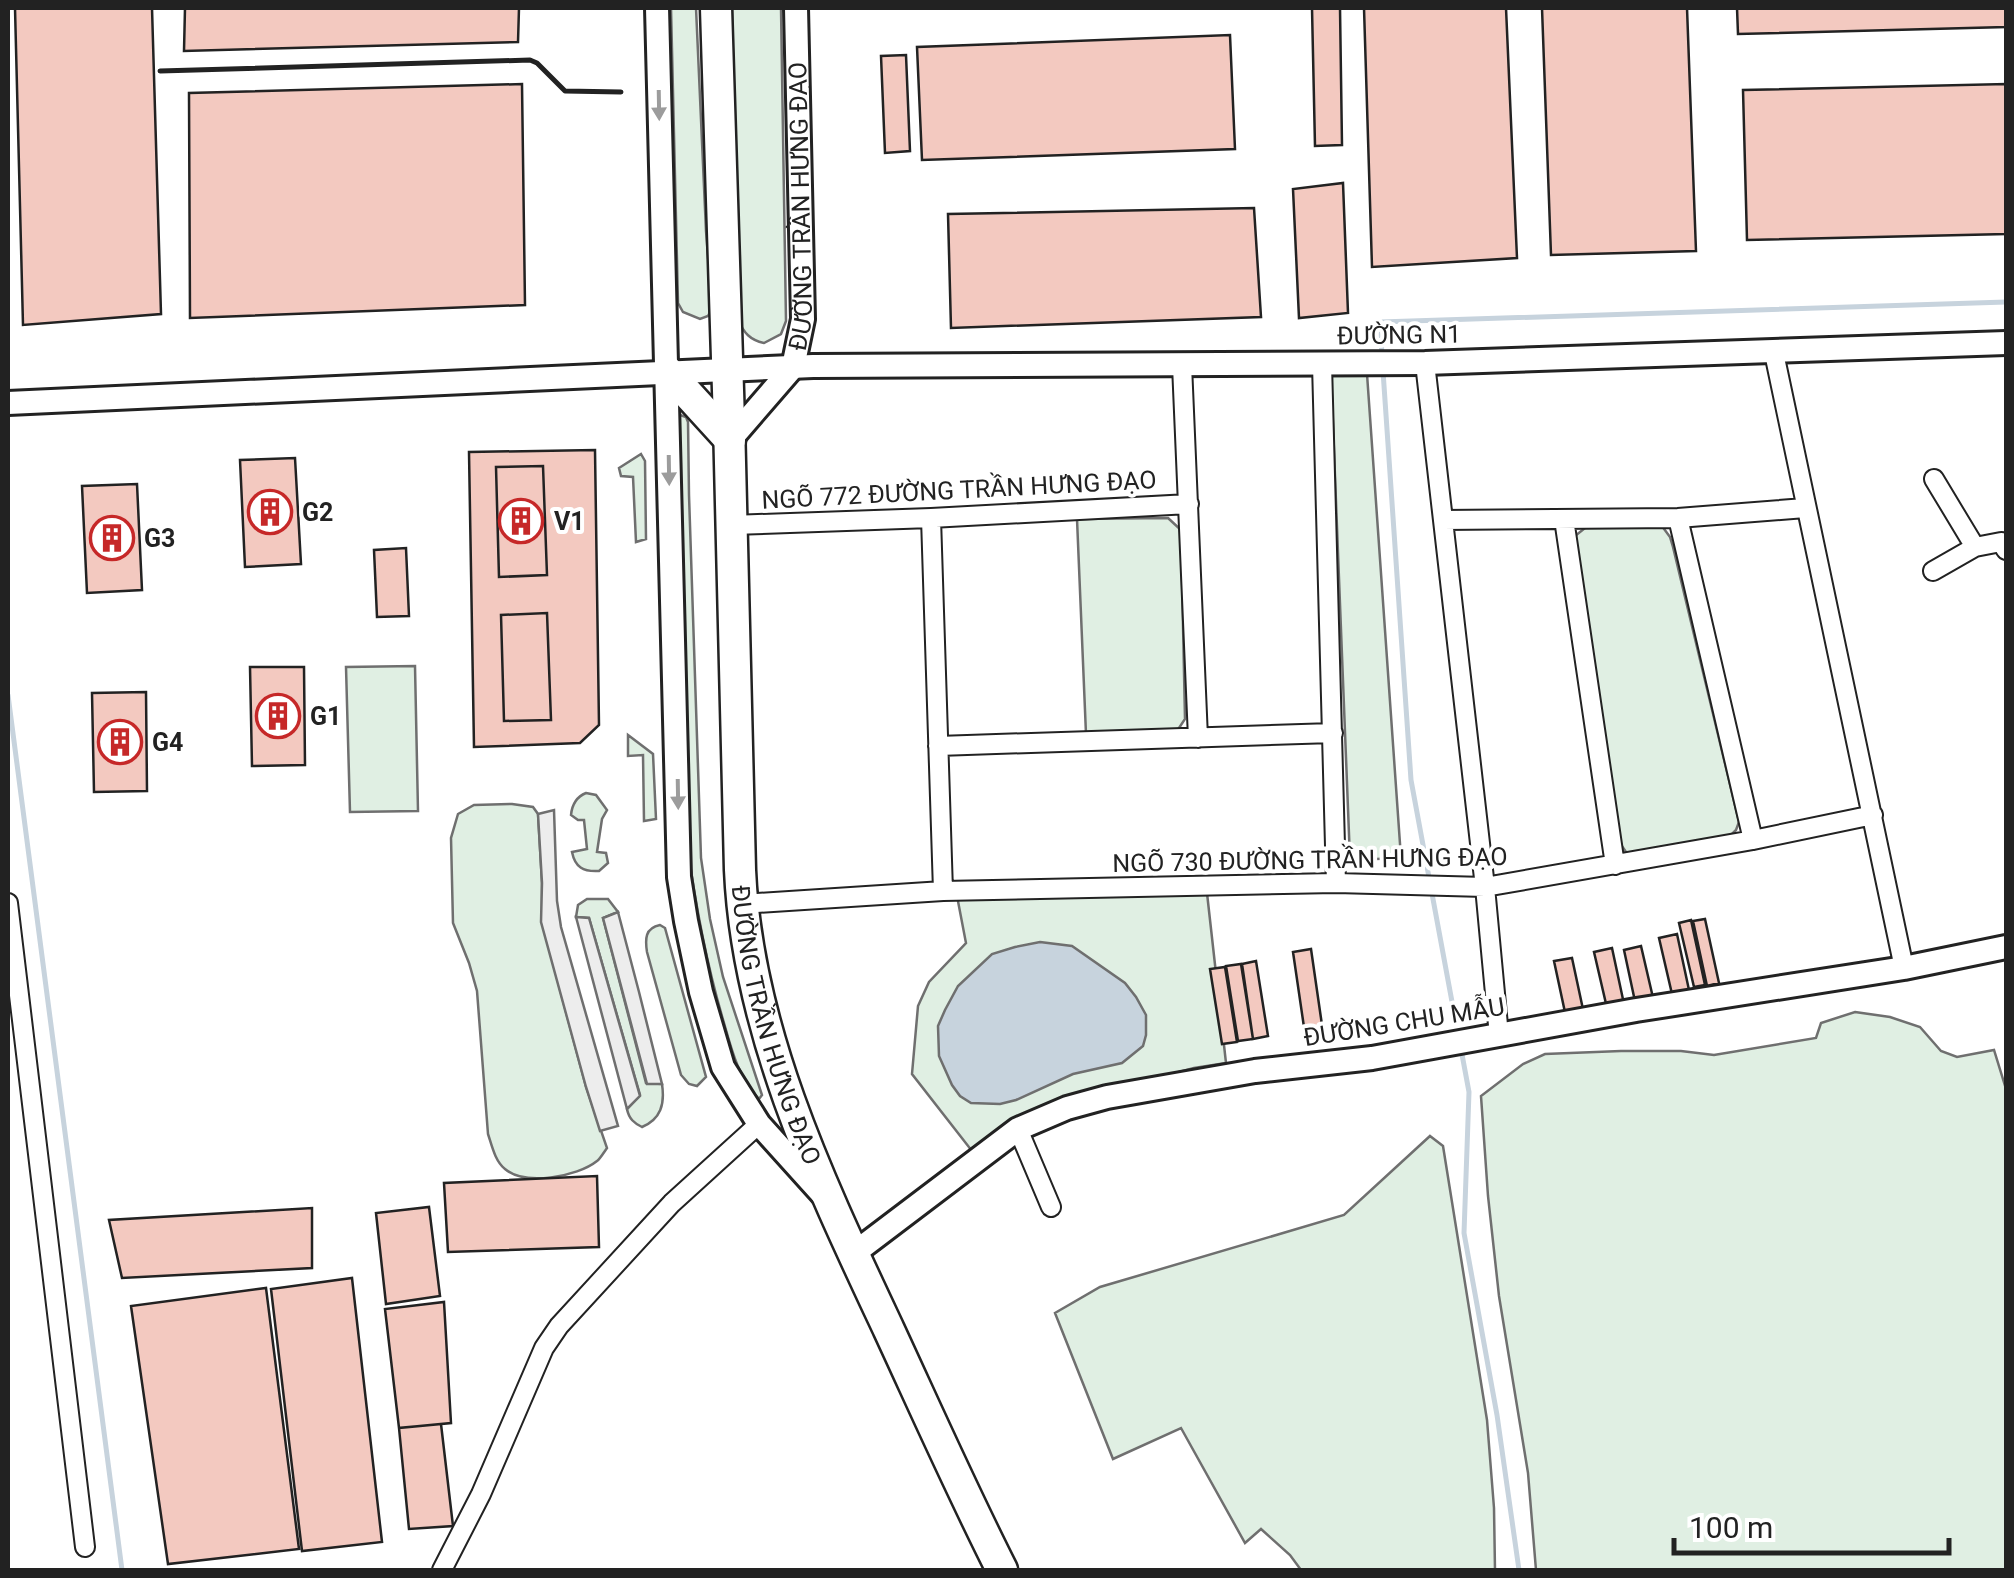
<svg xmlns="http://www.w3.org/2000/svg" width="2014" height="1578" font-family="Roboto,sans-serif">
<rect width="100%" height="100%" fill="#fff"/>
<!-- green -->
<path fill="#e0efe3" stroke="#6f6f6f" stroke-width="2.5" d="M671,8H696L706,231L712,308L708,316L700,319L683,312L678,303Z
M732,8H781L786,321L781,334L764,343C750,340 744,333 738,320Z
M1331,374H1367L1401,858L1350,860Z
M680,415L686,417L688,422L689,495L701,858L710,919L723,977L762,1095L759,1099C739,1080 731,1048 724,1023C706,963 695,903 687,842L674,418Z
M641,454L645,461L646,539L636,542L633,477L621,476L619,468Z
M1168,518L1181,530L1185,719L1177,731L1086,734L1077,519Z
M1659,522L1670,537L1673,547L1739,822L1736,830L1728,838L1635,857L1626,852L1617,839L1575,536L1585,528L1592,525Z
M415,666L418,811L350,812L346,667Z
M628,735L653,754L656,819L644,821L643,755L628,756Z
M586,793L596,795L607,810L602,819L597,852L606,853L608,863L599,871C583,872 575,867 572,852L587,849L584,820H578L571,815C572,805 576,797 586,793Z
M512,804L533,807L538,814L542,883V922L586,1087L607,1148C604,1152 600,1159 597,1161C577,1177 525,1186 505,1169C495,1161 492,1146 488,1134L477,991L469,963L453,923L451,838L458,814L474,805Z
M1207,893L1226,1063L1194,1068L1095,1094L972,1151L912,1074L918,1006L929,982L966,943L957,896Z
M587,899H608L618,912L603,918L646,1083L662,1084C665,1104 661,1119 642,1127C634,1123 629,1119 627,1109L640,1095L589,918L576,917L578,905Z
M660,925L665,928L706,1077L697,1086L689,1084L681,1075L647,952C645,939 645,928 660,925Z
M1855,1012L1890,1017L1920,1027L1941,1051L1957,1057L1994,1050L2006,1089V1570H1536L1528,1473L1499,1296L1488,1196L1481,1096L1523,1064L1545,1054L1621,1051H1681L1714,1055L1816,1038L1821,1023Z
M1430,1136L1443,1146L1487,1420L1494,1508L1495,1570H1301L1290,1555L1261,1529L1245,1543L1181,1428L1113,1459L1055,1313L1100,1287L1344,1215Z"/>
<!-- parking -->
<path fill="#ededed" stroke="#6f6f6f" stroke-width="2.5" d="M554,810L557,901L561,927L618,1126L600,1131L586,1087L541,922L542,883L538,814Z
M618,912L639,992L662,1084H647L603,918Z
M576,917L589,918L640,1096L627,1109Z"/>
<!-- water -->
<path fill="#c7d3dd" stroke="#6f6f6f" stroke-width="2.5" d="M1040,942L1072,946L1125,983L1136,997L1146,1015V1035L1143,1046L1122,1063L1073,1074L1016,1100L1000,1104L971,1103L960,1096L952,1085L939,1056L938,1026L945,1010L958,986L992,954L1015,947Z"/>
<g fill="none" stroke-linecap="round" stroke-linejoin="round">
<!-- stream -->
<path stroke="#c7d3dd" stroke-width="5" d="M1382,355L1380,322L2006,302
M1383,371L1411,780L1455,1018
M8,695L122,1570
M1461,1049L1469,1092L1464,1233L1497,1415L1519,1570"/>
</g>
<!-- building -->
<path fill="#f3c9c0" stroke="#222" stroke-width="2.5" d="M15,8H152L161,314L23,325Z
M185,8H519L518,42L184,51Z
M1312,8H1340L1342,145L1315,146Z
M1364,8H1506L1517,258L1372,267Z
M1542,8H1687L1696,251L1551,255Z
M1737,8H2006V27L1738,34Z
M1230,35L1235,149L922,160L917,47Z
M906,55L910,151L885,153L881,56Z
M522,84L525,305L190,318L189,93Z
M2006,84V234L1747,240L1743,90Z
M1343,183L1348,313L1299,318L1293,189Z
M1254,208L1261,317L951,328L948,214Z
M595,450L599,725L580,743L474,747L469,452Z
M295,458L301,564L245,567L240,460Z
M543,466L547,575L499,577L496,467Z
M137,484L142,590L87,593L82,486Z
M406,548L409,616L377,617L374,550Z
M547,613L551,720L504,721L501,615Z
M250,667H304L305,765L252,766Z
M146,692L147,791L94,792L92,693Z
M1705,919L1719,983L1707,986L1693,921Z
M1691,920L1705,985L1694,987L1679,923Z
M1677,934L1689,990L1672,994L1659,938Z
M1641,946L1654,1002L1636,1006L1624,950Z
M1612,948L1624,1004L1607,1008L1594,952Z
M1311,949L1323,1032L1305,1034L1293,952Z
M1572,958L1584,1014L1566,1017L1554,961Z
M1256,961L1268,1036L1253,1039L1242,964Z
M1241,964L1253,1039L1238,1041L1226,966Z
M1225,967L1237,1042L1222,1044L1210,969Z
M597,1176L599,1247L448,1252L444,1183Z
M429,1207L440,1296L386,1304L376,1213Z
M312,1208V1268L122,1278L109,1220Z
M352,1278L382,1542L302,1551L271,1289Z
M266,1288L299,1549L168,1564L131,1306Z
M444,1302L451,1423L399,1428L385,1309Z
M441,1424L453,1526L409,1529L399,1428Z"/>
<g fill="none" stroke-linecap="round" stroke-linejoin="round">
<defs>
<path id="street" d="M1774,353L1904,968
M1425,363L1485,887L1499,1036
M1322,364L1336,883
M1182,365L1198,738
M1934,479L1975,547L2001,542L2006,550
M931,518L943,891
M1678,518L1753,840
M1564,519L1615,865
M1443,520L1678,518L1805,508
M732,525L931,518L1189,504
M1933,571L1975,547
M938,746L1333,733
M8,903L85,1547
M742,904L943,891L1336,883L1485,887L1753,840L1873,815
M1018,1129L1051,1207
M442,1570L481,1494L544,1348L559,1326L672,1203L759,1124"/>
<g id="secondary">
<path d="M657,8L679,877L686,921L701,992L723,1067L759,1124L822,1194"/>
<path d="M8,403L813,366L1425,363L2006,343"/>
<path id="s1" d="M730,440L793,367L803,319L796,8"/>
<path d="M853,1254L1018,1129L1067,1108L1107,1097L1255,1071L1372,1058L1636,1010L1904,968L2006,947"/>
</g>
<g id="highway">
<path id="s2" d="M716,8L729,422L740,870C747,1032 821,1185 889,1330C926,1410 962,1491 1002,1570"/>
<path d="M668,372L730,440"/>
</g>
</defs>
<!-- street casing -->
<use href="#street" stroke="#222" stroke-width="22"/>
<!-- secondary casing -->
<use href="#secondary" stroke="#222" stroke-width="28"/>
<!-- highway casing -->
<use href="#highway" stroke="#222" stroke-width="35"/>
<!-- street -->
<use href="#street" stroke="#fff" stroke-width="18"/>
<!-- secondary -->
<use href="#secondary" stroke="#fff" stroke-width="22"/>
<!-- highway -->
<use href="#highway" stroke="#fff" stroke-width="30"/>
<!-- wall -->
<path stroke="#222" stroke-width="5" d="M160,71L530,60L537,63L565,91L621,92"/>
</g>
<!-- one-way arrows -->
<defs><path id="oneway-solid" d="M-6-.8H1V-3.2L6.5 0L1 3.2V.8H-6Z" transform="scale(2.5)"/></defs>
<g fill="#9c9c9c">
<use href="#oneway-solid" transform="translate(659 105) rotate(89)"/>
<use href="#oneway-solid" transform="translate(669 470) rotate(89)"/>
<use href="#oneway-solid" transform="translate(678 794) rotate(89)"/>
</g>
<!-- icons -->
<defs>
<symbol id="building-ring" viewBox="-11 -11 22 22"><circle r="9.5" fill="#fff" stroke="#c62828" stroke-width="1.5"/><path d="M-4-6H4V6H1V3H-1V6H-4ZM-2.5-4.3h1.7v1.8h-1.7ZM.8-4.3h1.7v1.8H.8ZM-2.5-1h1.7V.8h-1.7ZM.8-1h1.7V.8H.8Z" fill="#c62828"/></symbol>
</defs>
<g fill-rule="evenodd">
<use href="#building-ring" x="245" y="487" width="50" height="50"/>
<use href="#building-ring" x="496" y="496" width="50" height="50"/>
<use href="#building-ring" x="87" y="513" width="50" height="50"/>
<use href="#building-ring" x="253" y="691" width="50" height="50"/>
<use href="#building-ring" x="95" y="717" width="50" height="50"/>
</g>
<g text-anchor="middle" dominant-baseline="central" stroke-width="8" stroke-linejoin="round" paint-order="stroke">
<!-- street labels -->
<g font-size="25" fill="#222" stroke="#fff">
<text stroke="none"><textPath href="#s1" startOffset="258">ĐƯỜNG TRẦN HƯNG ĐẠO</textPath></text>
<text transform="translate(1399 335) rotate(-1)">ĐƯỜNG N1</text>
<text transform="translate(959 490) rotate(-3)">NGÕ 772 ĐƯỜNG TRẦN HƯNG ĐẠO</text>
<text transform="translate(1310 860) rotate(-1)">NGÕ 730 ĐƯỜNG TRẦN HƯNG ĐẠO</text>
<text transform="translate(1404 1022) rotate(-9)">ĐƯỜNG CHU MẪU</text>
<text stroke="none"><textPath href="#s2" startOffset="1022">ĐƯỜNG TRẦN HƯNG ĐẠO</textPath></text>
</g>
<!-- poi labels -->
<g font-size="25" font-weight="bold" fill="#222" stroke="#fff" text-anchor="start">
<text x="302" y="512">G2</text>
<text x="554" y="521">V1</text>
<text x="144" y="538">G3</text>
<text x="310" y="716">G1</text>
<text x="152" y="742">G4</text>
</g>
</g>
<!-- border -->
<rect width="2014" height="1578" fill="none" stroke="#222222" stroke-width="20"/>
<!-- scale -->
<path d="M1674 1538v15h275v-15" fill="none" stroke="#222222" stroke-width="5"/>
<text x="1689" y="1538" font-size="30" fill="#222222" stroke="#ffffff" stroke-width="8" paint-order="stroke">100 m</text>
</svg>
